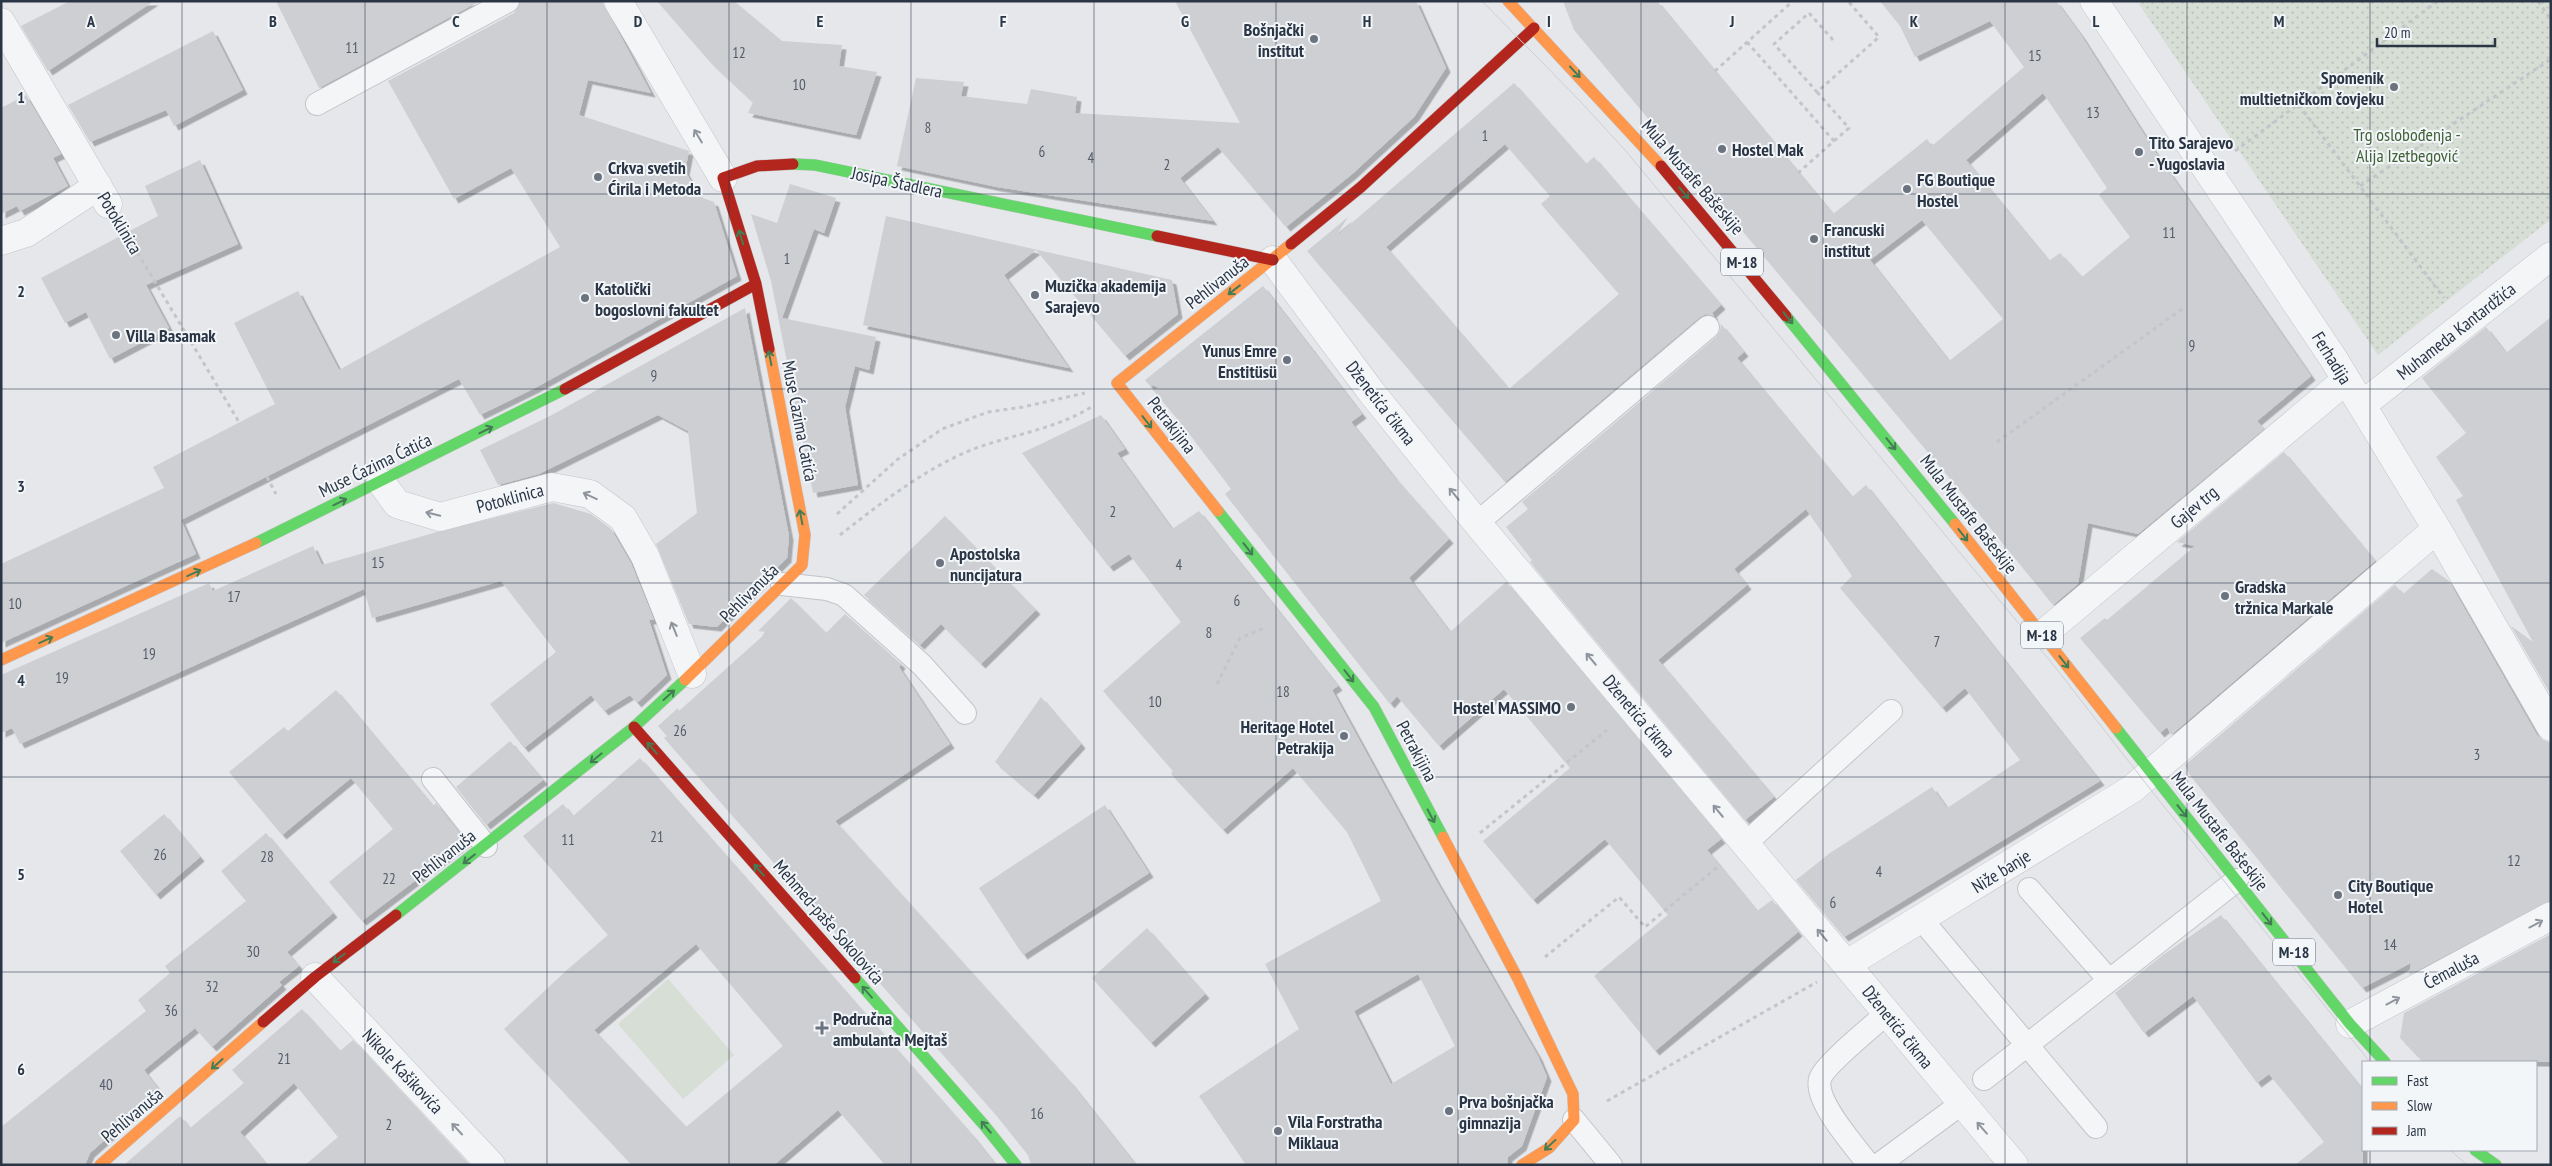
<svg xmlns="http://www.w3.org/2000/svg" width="2552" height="1166" font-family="'PT Sans Narrow',sans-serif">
<defs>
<pattern id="park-dots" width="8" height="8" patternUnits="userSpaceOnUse" patternTransform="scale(1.25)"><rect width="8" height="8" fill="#d6ded5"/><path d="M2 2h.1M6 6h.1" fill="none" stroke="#b8bfb8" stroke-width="1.8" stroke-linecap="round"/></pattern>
<filter id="shadow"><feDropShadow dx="4.5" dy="4.5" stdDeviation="0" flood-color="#0004"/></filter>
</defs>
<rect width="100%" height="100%" fill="#e5e7ea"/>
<!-- park -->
<path fill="url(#park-dots)" d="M2143,1H2551V219L2378,355L2139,4Z"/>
<!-- garden -->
<path fill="#d6ded5" d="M668,979L734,1055L683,1099L618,1024Z"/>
<!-- building -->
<path fill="#cdcfd3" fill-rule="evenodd" filter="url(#shadow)" d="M70,1H154L48,71L21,26Z
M276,1H480L319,88Z
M521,1H602L651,93L588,80L579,115L689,151L685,171L700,197L714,202L737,276L535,388L480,415L459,379L181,520L196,554L1,643V564L164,488L153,467L275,404L234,323L298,291L339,370L560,247L511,168L454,199L388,81L514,13Z
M657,1H734L782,41L842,45L839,66L877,72L856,135L748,113L753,102L711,63Z
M1175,1H1416L1446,68L1414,117L1351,175L1286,227L1218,147L1180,178L1213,221L997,187L897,166L916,78L964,82L961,96L1027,104L1031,89L1077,97L1075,113L1240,123Z
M1563,1H1657L1833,214L1927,139L1932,146L2024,67L1990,21L1915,57L1900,26L1880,1H2056L2081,35L2154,150L2311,376L2257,421L2264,429L2138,534L2088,523L2078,584L2053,605L1952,481L1574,30ZM2043,93L2107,188L2099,195L2130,237L2082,277L2060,253L2049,261L1966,160ZM1922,220L2003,319L1949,361L1870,260Z
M213,31L243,90L174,126L166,110L90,142L68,105Z
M1514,83L1586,164L1594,157L1721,305L1712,313L1714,316L1706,314L1700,317L1505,482L1307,251L1348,217L1338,233L1339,234ZM1505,144L1550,196L1541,204L1619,294L1509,389L1386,247Z
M26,95L61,154L53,158L68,186L20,211L17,206L1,214V108Z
M200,160L238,244L146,285L169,328L110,359L86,312L65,323L41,278L158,216L145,186Z
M790,184L836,198L824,233L814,229L782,318L876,337L869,370L855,366L845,407L858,485L813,493L771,281L751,214L777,223Z
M886,216L1172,280L1178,314L1125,356L1036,250L1004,275L1069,368L863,325Z
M1263,286L1362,414L1351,422L1395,478L1449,539L1409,578L1450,632L1506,582L1721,839L1707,850L1757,911L1772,900L1798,932L1655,1051L1594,976L1668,915L1605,839L1533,900L1483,841L1570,768L1504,689L1439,746L1397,696L1390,704L1225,494L1231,489L1184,427L1153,390L1159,387L1149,385L1145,380Z
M745,308L789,536L787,558L717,627L689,624L656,544L697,513L688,431L658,415L539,474L498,485L480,450L550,416Z
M2551,317V695L2511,626L2533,642L2456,500L2463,496L2436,457L2466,433L2422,378L2486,327L2506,353Z
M1721,324L1744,352L1737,358L1852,497L1866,485L2100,781L1844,937L1796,880L1830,853L1932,787L1947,808L2020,760L1965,688L1942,708L1840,588L1852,576L1806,509L1734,569L1747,585L1658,660L1774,797L1745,820L1530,562L1532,560L1506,527L1528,509L1522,502L1716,337L1720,331Z
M1101,415L1125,449L1117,453L1172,529L1199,511L1338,686L1332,690L1436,880L1538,1056L1547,1077L1522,1146L1508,1157L1507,1165H1246L1199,1096L1299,1029L1265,964L1381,901L1347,832L1293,768L1223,830L1171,774L1173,771L1103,691L1181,622L1129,554L1109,567L1022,453ZM1418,974L1455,1046L1391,1084L1354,1011Z
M2284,452L2375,561L2171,735L2167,727L2160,733L2080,638L2105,618L2107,620L2195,546L2177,542Z
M553,503L591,514L611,529L631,563L654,620H649L667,675L637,703L630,695L604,711L591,695L524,748L490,704L556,652L501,581L372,618L364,589L20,744L12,728L1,733V675L209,583L213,591L313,546L322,565L437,532Z
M945,516L1036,610L981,664L941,624L920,645L864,595Z
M2432,569L2449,581L2537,735L2543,740L2551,743V900L2409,975L2411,963L2362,988L2189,774L2185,765L2395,585L2403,594Z
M791,598L826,633L845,614L901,664L899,667L950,744L835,821L1071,1083L1136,1165H1031L1028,1155L996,1115L664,738L667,736L658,726L678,708L679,711L767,632L758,631Z
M336,690L433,806L436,803L466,842L362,921L329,882L393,829L351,778L282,835L229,772L284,727L288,731Z
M1041,697L1081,744L1034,795L995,762Z
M510,741L543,780L486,825L456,787Z
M640,758L972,1135L996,1165H885L838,1110L774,1165H632L504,1029L568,969L608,935L523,836L563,804L573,816ZM696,944L783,1046L686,1127L594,1030Z
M1105,805L1149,873L1023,955L979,888Z
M164,814L200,857L156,895L120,851Z
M266,833L333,913L287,952L299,966L279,982L282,985L212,1047L195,1028L144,1070L160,1091L90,1153L85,1165H1V1127L146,1011L138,1000L170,973L165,966L246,901L221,871Z
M2221,915L2363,1090V1165H2295L2324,1142L2269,1074L2257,1083L2193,996L2144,1033L2115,993L2163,955Z
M1147,928L1205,994L1151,1043L1092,978Z
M2551,934V1062H2423L2400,1038L2404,1013Z
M302,1009L340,1051L353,1040L469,1165H305L338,1137L294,1083L240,1132L267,1165H124L180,1116L190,1128L244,1083L232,1070Z"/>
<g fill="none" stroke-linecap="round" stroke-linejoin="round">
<defs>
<path id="lane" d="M317,104L508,1
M1477,523L1708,327
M782,584L827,589L844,595L922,665L965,713
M433,779L486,846
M1745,844L1891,711
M2029,889L2109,980
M1922,920L2096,1127
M1984,1079L2237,880
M1574,1120L1611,1165
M1869,1165C1856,1147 1814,1102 1820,1079C1824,1065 1873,1026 1886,1014
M1878,1165L1961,1104"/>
<path id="street" d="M618,1L723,178
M2094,1L2333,358L2437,529L2551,727
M1,22L108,204
M1,241L26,233L98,186
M1273,260L1372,393L1477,523L2014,1165
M2362,405L2551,256
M381,482L397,504L440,517L552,487L590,494L623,518L645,556L692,674
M2042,635L2346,380
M1847,964L2132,789L2437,529
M315,977L491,1165
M2350,1024L2551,916"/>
<path id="fast" d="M793,164L815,165L1157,236
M1786,316L1955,524
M1218,511L1374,707L1443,837
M256,543L565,389
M2116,728L2350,1024L2385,1062
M396,915L634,727L685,680
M855,978L984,1125L1016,1165
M2475,1150L2496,1165"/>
<path id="slow" d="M1508,1L1661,166
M1218,511L1117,383L1291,244
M1955,524L2116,728
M1,660L256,543
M685,680L802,565L805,535L769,349
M1443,837L1518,979L1573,1094L1574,1120L1549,1148L1522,1165
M100,1165L263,1022"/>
<path id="jam" d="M1661,166L1786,316
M1157,236L1273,260
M1291,244L1361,187L1534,28
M769,349L756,284L723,178L757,166L793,164
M565,389L756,284
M634,727L855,978
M263,1022L315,977L396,915"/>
</defs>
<!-- lane casing -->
<use href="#lane" stroke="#c3c5c8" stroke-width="24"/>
<!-- street casing -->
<use href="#street" stroke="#c3c5c8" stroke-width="29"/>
<!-- fast casing -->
<use href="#fast" stroke="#c3c5c8" stroke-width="12"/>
<!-- slow casing -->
<use href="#slow" stroke="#c3c5c8" stroke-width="12"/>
<!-- jam casing -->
<use href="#jam" stroke="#c3c5c8" stroke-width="12"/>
<!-- path -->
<path stroke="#c3c5ca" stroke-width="3" stroke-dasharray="4 4" stroke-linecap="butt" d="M2538,1L2551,20
M1833,40L1809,13L1774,44L1817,92L1879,37L1848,1
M1747,42L1834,141L1798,173
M1715,71L1793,1
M1817,92L1849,128L1834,141
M2299,105L2444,298
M2235,151L2438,1
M2360,186L2551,59
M125,232L239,422
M1997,442L2182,309
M267,477L276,494
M837,514L898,459L942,429L988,412L1023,407L1085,393
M840,535C881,503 923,470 971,450C1012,434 1055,430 1093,406
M1217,684L1240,638L1267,627
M1480,833L1607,730
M1545,957L1619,897L1645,927L1720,865
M1607,1101L1817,982"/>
<!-- lane -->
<use href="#lane" stroke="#f4f5f7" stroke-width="22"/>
<!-- street -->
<use href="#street" stroke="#f4f5f7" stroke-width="28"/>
<!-- fast -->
<use href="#fast" stroke="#63d668" stroke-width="11"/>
<!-- slow -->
<use href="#slow" stroke="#ff974d" stroke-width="11"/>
<!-- jam -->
<use href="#jam" stroke="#b3261e" stroke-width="11"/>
<!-- tram -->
<path stroke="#cdcfd2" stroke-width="1" d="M1482,1L1581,102L1625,150L2055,667L2158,799L2370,1062
M2450,1150L2467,1165"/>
</g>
<!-- one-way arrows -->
<defs><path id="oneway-shaft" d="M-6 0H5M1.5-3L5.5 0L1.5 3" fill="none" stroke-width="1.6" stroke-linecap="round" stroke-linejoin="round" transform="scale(1.25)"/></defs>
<g stroke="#447d55">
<use href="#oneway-shaft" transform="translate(1575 72) rotate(47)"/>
<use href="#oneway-shaft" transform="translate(1684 193) rotate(50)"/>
<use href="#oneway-shaft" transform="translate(741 237) rotate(-107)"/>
<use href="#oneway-shaft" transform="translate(1234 290) rotate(142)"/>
<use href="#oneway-shaft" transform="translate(1788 318) rotate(51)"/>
<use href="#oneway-shaft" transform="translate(770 358) rotate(-101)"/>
<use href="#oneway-shaft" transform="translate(1147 422) rotate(52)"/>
<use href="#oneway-shaft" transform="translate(486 430) rotate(-26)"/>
<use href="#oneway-shaft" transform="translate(1891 444) rotate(51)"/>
<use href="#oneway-shaft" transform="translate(340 502) rotate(-26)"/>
<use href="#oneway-shaft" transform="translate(801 517) rotate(-101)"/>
<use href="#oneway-shaft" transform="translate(1963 535) rotate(52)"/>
<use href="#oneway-shaft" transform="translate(1248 549) rotate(52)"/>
<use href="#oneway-shaft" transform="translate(194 573) rotate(-24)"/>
<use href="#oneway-shaft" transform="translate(46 640) rotate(-24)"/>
<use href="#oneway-shaft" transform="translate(2064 662) rotate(52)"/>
<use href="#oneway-shaft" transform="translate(1349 676) rotate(52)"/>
<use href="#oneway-shaft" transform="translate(669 695) rotate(-42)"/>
<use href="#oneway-shaft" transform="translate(652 748) rotate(-131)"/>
<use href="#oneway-shaft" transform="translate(596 758) rotate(141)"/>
<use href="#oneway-shaft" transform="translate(2182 811) rotate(51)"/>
<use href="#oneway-shaft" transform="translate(1431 816) rotate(62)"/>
<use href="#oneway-shaft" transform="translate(469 859) rotate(142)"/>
<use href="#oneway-shaft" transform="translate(759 870) rotate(-131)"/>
<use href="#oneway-shaft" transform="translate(2267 919) rotate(52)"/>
<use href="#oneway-shaft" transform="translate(339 958) rotate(143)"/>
<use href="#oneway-shaft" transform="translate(867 992) rotate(-131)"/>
<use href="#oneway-shaft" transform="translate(217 1064) rotate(138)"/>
<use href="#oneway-shaft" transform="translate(986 1127) rotate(-130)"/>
<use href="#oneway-shaft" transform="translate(1550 1145) rotate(137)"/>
</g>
<g stroke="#8f959e">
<use href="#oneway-shaft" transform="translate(698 136) rotate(-121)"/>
<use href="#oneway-shaft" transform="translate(1454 494) rotate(-129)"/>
<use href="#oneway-shaft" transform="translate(590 496) rotate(-155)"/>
<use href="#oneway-shaft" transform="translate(433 514) rotate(-166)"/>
<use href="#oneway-shaft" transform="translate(674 629) rotate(-112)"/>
<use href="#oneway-shaft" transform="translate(1591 659) rotate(-130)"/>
<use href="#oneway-shaft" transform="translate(1718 811) rotate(-130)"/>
<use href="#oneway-shaft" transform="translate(2536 924) rotate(-28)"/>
<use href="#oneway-shaft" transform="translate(1822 935) rotate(-130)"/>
<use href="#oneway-shaft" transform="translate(2393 1001) rotate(-28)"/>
<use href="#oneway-shaft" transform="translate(1982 1128) rotate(-131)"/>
<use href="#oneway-shaft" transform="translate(457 1129) rotate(-133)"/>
</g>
<!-- grid -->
<path fill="none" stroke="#2a3545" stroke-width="1" stroke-opacity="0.55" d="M182,1V1165M365,1V1165M547,1V1165M729,1V1165M911,1V1165M1094,1V1165M1276,1V1165M1458,1V1165M1641,1V1165M1823,1V1165M2005,1V1165M2187,1V1165M2370,1V1062M1,194H2551M1,389H2551M1,583H2551M1,777H2551M1,972H2551M2370,1150V1165"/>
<!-- markers -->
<g fill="#6b737f" stroke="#f3f6f9" stroke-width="2">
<circle cx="1314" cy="39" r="5"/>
<circle cx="2394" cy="87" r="5"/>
<circle cx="1722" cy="149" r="5"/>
<circle cx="2139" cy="152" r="5"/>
<circle cx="598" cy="177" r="5"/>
<circle cx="1907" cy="189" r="5"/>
<circle cx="1814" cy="239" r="5"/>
<circle cx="1035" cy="295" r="5"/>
<circle cx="585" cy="298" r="5"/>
<circle cx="116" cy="335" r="5"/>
<circle cx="1287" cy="360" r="5"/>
<circle cx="940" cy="563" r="5"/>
<circle cx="2225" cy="596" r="5"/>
<circle cx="1571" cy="707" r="5"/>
<circle cx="1344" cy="736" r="5"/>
<circle cx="2338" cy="895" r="5"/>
<path d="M819.5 1020.5h5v5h5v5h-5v5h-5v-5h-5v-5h5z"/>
<circle cx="1449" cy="1111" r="5"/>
<circle cx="1278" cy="1131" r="5"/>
</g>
<g text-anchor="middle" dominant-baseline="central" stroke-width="4" stroke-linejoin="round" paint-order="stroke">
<!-- number labels -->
<g font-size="15" fill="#545c69">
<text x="352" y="47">11</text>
<text x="739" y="52">12</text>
<text x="2035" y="55">15</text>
<text x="799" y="84">10</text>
<text x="2093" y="112">13</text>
<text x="928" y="127">8</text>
<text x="1485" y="135">1</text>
<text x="1042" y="151">6</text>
<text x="1091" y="157">4</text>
<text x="1167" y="164">2</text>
<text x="2169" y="232">11</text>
<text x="787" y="258">1</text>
<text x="2192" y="345">9</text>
<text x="654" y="375">9</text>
<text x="1113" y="511">2</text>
<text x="378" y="562">15</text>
<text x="1179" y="564">4</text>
<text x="234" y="596">17</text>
<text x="1237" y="600">6</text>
<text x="15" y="603">10</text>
<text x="1209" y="632">8</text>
<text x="1937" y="641">7</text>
<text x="149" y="653">19</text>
<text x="62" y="677">19</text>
<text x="1283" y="691">18</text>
<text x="1155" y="701">10</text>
<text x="680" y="730">26</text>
<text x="2477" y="754">3</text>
<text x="657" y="836">21</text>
<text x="568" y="839">11</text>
<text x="160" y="854">26</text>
<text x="267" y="856">28</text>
<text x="2514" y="860">12</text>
<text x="1879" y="871">4</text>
<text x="389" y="878">22</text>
<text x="1833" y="902">6</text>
<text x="2390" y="944">14</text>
<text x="253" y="951">30</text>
<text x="212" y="986">32</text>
<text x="171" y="1010">36</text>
<text x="284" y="1058">21</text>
<text x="106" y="1084">40</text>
<text x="1037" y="1113">16</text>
<text x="389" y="1124">2</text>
</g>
<!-- shield labels -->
<g fill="#f3f6f9" stroke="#666f7b" stroke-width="1">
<rect x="1721" y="248.5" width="42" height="27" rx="4"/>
<rect x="2021" y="621.5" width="42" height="27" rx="4"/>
<rect x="2273" y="938.5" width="42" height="27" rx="4"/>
</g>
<g font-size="16" font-weight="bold" fill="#2a3545">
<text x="1742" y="262">M-18</text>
<text x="2042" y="635">M-18</text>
<text x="2294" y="952">M-18</text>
</g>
<!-- poi labels -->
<g font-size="18" font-weight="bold" fill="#2a3545" stroke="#f3f6f9" text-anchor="start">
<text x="1304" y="29" text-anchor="end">Bošnjački<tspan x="1304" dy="21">institut</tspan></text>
<text x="2384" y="77" text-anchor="end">Spomenik<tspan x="2384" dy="21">multietničkom čovjeku</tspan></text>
<text x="2149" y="142">Tito Sarajevo<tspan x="2149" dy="21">- Yugoslavia</tspan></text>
<text x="1732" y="149">Hostel Mak</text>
<text x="608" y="167">Crkva svetih<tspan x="608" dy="21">Ćirila i Metoda</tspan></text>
<text x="1917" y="179">FG Boutique<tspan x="1917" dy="21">Hostel</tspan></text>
<text x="1824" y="229">Francuski<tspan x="1824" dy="21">institut</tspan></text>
<text x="1045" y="285">Muzička akademija<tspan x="1045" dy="21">Sarajevo</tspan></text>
<text x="595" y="288">Katolički<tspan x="595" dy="21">bogoslovni fakultet</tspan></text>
<text x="126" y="335">Villa Basamak</text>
<text x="1277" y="350" text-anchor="end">Yunus Emre<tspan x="1277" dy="21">Enstitüsü</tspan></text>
<text x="950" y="553">Apostolska<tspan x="950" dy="21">nuncijatura</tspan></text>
<text x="2235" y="586">Gradska<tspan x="2235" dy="21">tržnica Markale</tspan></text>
<text x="1561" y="707" text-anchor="end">Hostel MASSIMO</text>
<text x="1334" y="726" text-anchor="end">Heritage Hotel<tspan x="1334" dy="21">Petrakija</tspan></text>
<text x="2348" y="885">City Boutique<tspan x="2348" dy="21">Hotel</tspan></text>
<text x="833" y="1018">Područna<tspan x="833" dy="21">ambulanta Mejtaš</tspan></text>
<text x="1459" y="1101">Prva bošnjačka<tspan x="1459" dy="21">gimnazija</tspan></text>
<text x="1288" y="1121">Vila Forstratha<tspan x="1288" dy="21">Miklaua</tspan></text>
</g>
<!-- park labels -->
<g font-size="18" fill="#406137" stroke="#f3f6f9">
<text x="2407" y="134">Trg oslobođenja -<tspan x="2407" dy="21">Alija Izetbegović</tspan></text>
</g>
<!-- street labels -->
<g font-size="18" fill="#2a3545" stroke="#f3f6f9">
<text transform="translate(1693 177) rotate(49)">Mula Mustafe Bašeskije</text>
<text transform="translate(897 182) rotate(12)">Josipa Štadlera</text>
<text transform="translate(120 223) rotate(59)">Potoklinica</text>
<text transform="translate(1217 282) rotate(-38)">Pehlivanuša</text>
<text transform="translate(2456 331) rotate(-38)">Muhameda Kantardžića</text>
<text transform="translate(2332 358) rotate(58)">Ferhadija</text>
<text transform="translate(1381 403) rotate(52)">Dženetića čikma</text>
<text transform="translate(800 421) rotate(79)">Muse Ćazima Ćatića</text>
<text transform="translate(1172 425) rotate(52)">Petrakijina</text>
<text transform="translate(375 465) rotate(-26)">Muse Ćazima Ćatića</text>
<text transform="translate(510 498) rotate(-15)">Potoklinica</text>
<text transform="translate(2194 507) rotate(-40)">Gajev trg</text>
<text transform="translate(1969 514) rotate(52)">Mula Mustafe Bašeskije</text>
<text transform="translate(749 593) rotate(-45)">Pehlivanuša</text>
<text transform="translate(1639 716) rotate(50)">Dženetića čikma</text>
<text transform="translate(1417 751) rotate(62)">Petrakijina</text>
<text transform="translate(2220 831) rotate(52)">Mula Mustafe Bašeskije</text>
<text transform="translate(444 856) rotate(-38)">Pehlivanuša</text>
<text transform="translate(2001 871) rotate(-32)">Niže banje</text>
<text transform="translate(829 922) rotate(49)">Mehmed-paše Sokolovića</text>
<text transform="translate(2451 970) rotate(-28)">Ćemaluša</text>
<text transform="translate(1898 1027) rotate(51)">Dženetića čikma</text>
<text transform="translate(403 1071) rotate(47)">Nikole Kašikovića</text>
<text transform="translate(132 1115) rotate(-40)">Pehlivanuša</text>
</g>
</g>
<g font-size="16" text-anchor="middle" font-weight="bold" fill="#2a3545" stroke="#f3f6f9" stroke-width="4" stroke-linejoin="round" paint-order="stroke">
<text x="91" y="27">A</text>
<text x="273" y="27">B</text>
<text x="456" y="27">C</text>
<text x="638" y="27">D</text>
<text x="820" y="27">E</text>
<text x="1003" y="27">F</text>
<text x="1185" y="27">G</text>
<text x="1367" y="27">H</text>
<text x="1549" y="27">I</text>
<text x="1732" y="27">J</text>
<text x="1914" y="27">K</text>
<text x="2096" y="27">L</text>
<text x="2279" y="27">M</text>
<text x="21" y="103">1</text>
<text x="21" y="297">2</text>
<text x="21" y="492">3</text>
<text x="21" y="686">4</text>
<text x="21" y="880">5</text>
<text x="21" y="1075">6</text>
</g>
<!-- border -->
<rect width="2552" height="1166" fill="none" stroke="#2a3545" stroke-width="5"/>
<!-- legend -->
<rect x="2362" y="1061" width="175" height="90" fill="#f3f6f9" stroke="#a3a9b1"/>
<rect x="2372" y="1077" width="25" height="8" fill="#63d668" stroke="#a3a9b1"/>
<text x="2407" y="1086" font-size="15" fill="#2a3545">Fast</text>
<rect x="2372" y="1102" width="25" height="8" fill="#ff974d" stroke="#a3a9b1"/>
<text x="2407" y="1111" font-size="15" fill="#2a3545">Slow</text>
<rect x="2372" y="1127" width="25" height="8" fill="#b3261e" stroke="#a3a9b1"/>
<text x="2407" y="1136" font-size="15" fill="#2a3545">Jam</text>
<!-- scale -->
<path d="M2377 38v8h118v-8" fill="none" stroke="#2a3545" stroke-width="2.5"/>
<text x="2384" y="38" font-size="15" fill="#2a3545" stroke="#f3f6f9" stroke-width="4" paint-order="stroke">20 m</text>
</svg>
